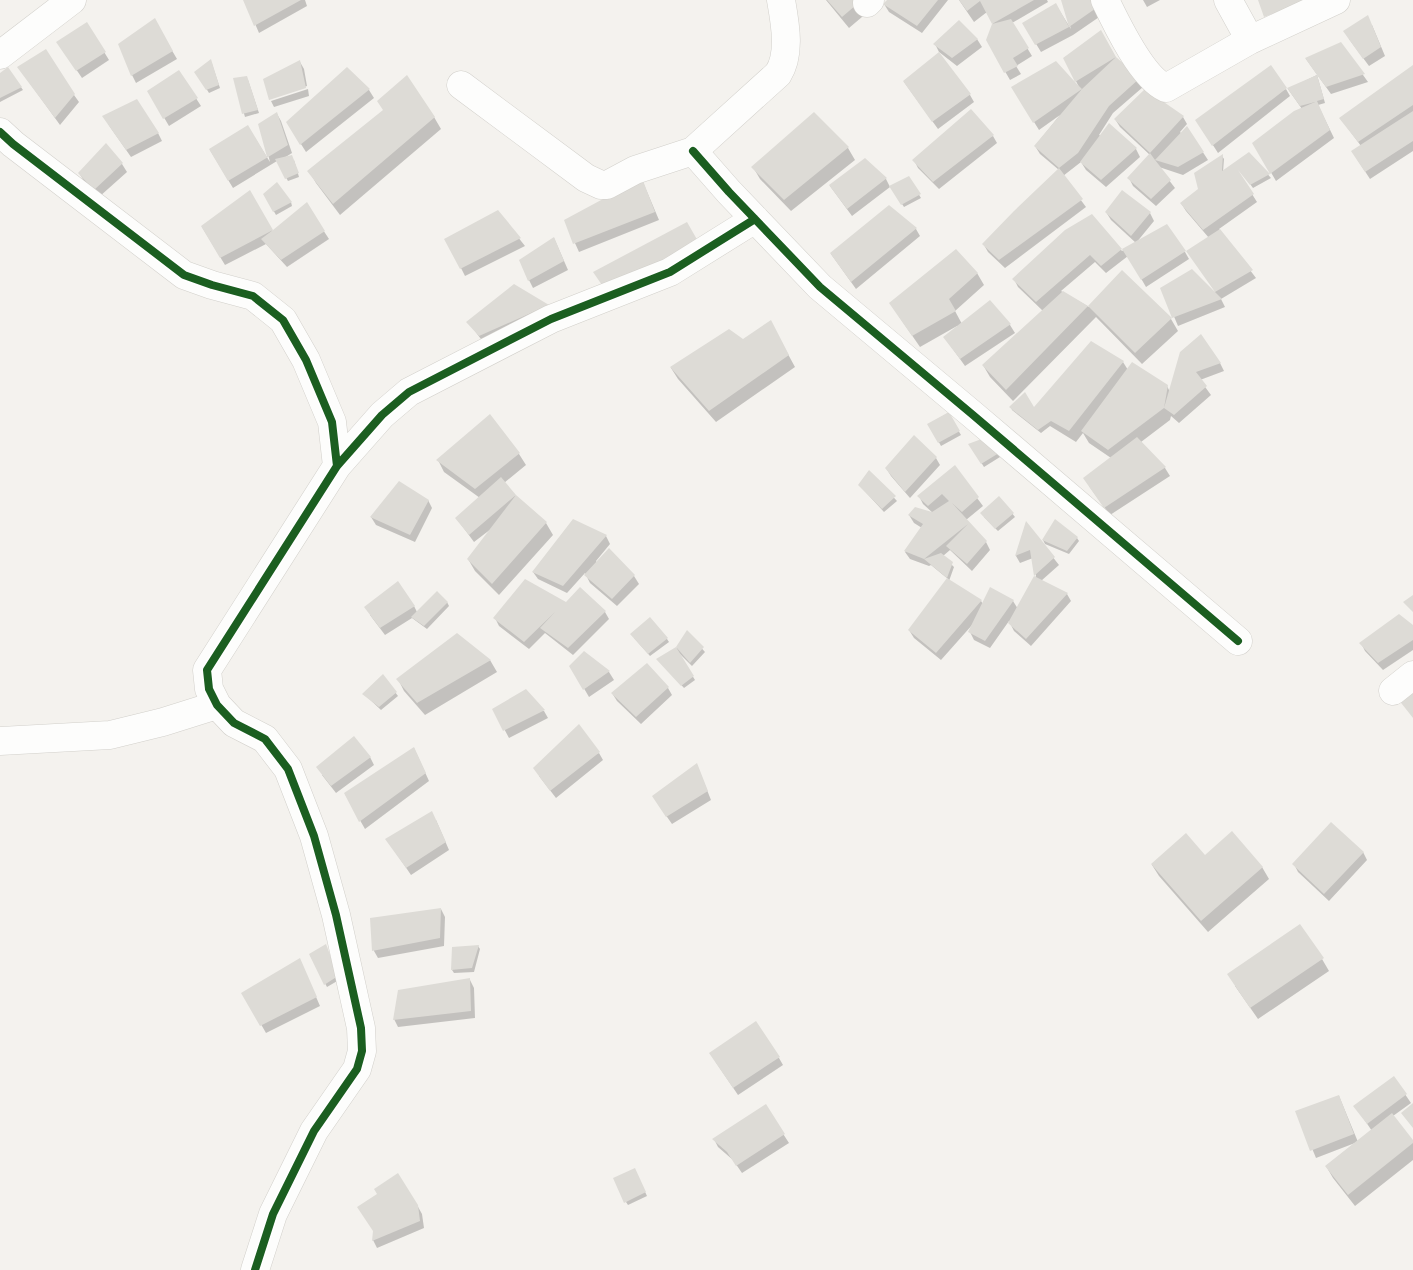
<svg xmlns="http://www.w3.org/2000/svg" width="1413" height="1270" font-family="'Titillium Web',sans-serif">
<rect width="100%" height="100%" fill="#f4f2ee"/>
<!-- shadow -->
<path fill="#0003" d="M245,0H305L307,6L259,33Z
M826,0H882L849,28Z
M889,0H948L922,33L889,12L884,4Z
M959,0H1047L1048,2L1012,23L1032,56L1016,66L1021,74L1010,80L987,40L993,24L987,12L974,22Z
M1062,0H1098L1105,13L1073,35L1041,52L1024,24L1056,5L1071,29Z
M1143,0H1160L1147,7Z
M154,20L177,59L136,83L132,75Z
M87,24L109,60L82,78L63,50Z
M1372,25L1385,56L1369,66L1349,39Z
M1101,32L1116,58L1143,87L1113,113L1099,135L1136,149L1140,157L1106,187L1086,170L1081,162L1063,176L1086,207L1005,268L988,252L984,245L1059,170L1040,154L1035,146L1060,115L1039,130L1013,88L1079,87L1064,58Z
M977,39L982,47L957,66L939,52L935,44Z
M1341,44L1368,82L1331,94L1306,59Z
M300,62L304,69L307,86L270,98V100L265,79Z
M212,64L220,88L209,93L196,72Z
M1413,66V151L1370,179L1357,159L1361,146L1341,119Z
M8,69L23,90L0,102V75Z
M347,69L369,90L374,98L306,152L287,122Z
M179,72L201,106L169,126L149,92Z
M24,75L74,95L79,102L60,125Z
M1317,75L1325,103L1318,105L1334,138L1276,181L1254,143L1302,109L1288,89Z
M234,79L248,80L259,113L245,117Z
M904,82L970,95L974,102L938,129Z
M308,89L309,96L274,107L271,101Z
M1286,89L1290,96L1218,153L1202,128Z
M277,114L281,121L292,153L284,158L294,160L299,177L288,181L277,161L233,188L210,150L248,127L270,162L260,124Z
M814,114L848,148L855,160L791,211L760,179L753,167Z
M434,117L441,129L340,215L316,183L309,171Z
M1183,117L1187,124L1180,132L1182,134L1187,128L1208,160L1183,175L1159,167L1175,188L1156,206L1133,186L1129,178L1150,155L1120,127L1115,119Z
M108,124L158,133L162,141L131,157Z
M993,136L997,143L939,189L918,168L914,160Z
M106,145L122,164L127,172L99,197L84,181L79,173Z
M1249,153L1271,178L1253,188L1236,165L1235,167L1257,202L1219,229L1256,278L1221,299L1225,307L1178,326L1162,288L1215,292L1209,238L1186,211L1181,203L1200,190L1222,156L1224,159L1223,172Z
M865,160L886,179L890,187L852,216L830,186Z
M909,178L921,198L904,207L891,187Z
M642,180L659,220L579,252L565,221Z
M249,192L273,232L306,204L329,239L287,267L266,244L225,265L202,227Z
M264,194L291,202L292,206L276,215Z
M889,207L916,229L920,236L856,289L831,254Z
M498,212L525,246L465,276L461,268Z
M1106,212L1150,213L1154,221L1136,243L1185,252L1189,259L1146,287L1128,256L1106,273L1095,262L1061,291L1089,307L1122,271L1171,319L1178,331L1142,364L1096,317L1013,401L990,377L983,365L1043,311L1018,287L1014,279L1091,216L1122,251L1136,243L1111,220Z
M554,238L568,270L533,288L529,280Z
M977,273L984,285L955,311L962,324L990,301L1010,325L1015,333L965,366L945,338L958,327L957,326L920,347L898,315Z
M548,306L484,343L468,322Z
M777,334L795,367L716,422L678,379L671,368Z
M1181,353L1220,363L1224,371L1200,380L1211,395L1179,423L1171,416L1170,420L1141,442L1165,468L1170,476L1110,515L1089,486L1111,458L1089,443L1083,433L1076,442L1050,426L1041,433L1012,410L1011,407L1034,409L1123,362L1128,370L1167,386L1170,392Z
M948,413L961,435L941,446L929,424Z
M970,445L998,453L1000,457L984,467Z
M519,454L526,465L504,483L516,496L546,523L553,535L499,595L475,571L468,559L491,529L474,542L457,519L480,498L444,472L438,460Z
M936,458L940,465L910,498L891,476L886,468Z
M954,467L983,506L966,520L986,542L990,550L972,571L950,550L943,556L954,567L949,581L981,601L983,604L1013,601L1018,609L1036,576L1033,558L1020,563L1016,556L1026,523L1059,565L1041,581L1067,594L1071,601L1031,646L1014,631L1009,621L990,648L974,640L970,632L973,624L941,660L914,638L909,630L948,579L931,565L929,566L910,559L905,552L922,528L914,523L909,515L934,514L923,504L919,496Z
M869,471L897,501L884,512L859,485Z
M999,497L1015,517L998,531L984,517Z
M428,500L432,508L415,542L376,525L371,517Z
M573,520L606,536L610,544L596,561L597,563L609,550L634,576L639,584L617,606L590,583L585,573L567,593L538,579L533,572Z
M1077,538L1079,541L1069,554L1045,544L1043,540Z
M447,602L449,606L427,629L412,618L385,635L370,615L414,606L417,612Z
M566,603L605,612L609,619L573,655L545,633L529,649L499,626L495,618Z
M1413,627V650L1383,670L1365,651L1361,643Z
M687,632L705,652L692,666L677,651L695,680L684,688L658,659L677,648Z
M634,638L667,639L669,642L650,656Z
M584,653L609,672L614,680L589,697L571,666Z
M490,660L497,672L425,715L404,691L398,679Z
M383,676L398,696L381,710L364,694Z
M668,688L672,695L641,724L617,701L612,693Z
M494,710L544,711L548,718L509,738Z
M414,748L429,781L365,829L345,794Z
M599,753L603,760L556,798L539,776Z
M370,757L374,765L336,793L322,775Z
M697,765L711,800L672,824L658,804Z
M436,820L449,850L411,875L392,847Z
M1363,852L1367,860L1329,901L1298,872L1294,864Z
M1205,857L1262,867L1269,879L1208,932L1159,876L1152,865Z
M441,909L445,917L444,946L378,958L374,951L371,919Z
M478,946L480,949L474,972L454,973L452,970Z
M310,955L339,980L327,987Z
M1322,959L1329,971L1258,1019L1235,986Z
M300,960L320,1006L266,1033L243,993Z
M470,980L474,988L475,1018L398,1027L394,1019Z
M779,1058L783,1065L738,1095L715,1061Z
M1394,1078L1411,1103L1393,1116L1413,1142V1160L1355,1206L1333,1178L1326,1166L1355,1143L1316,1158L1297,1112L1339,1096L1358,1142L1372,1131L1355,1106Z
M765,1106L789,1143L742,1173L733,1160L718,1147L714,1139Z
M636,1173L647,1196L628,1205L626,1202Z
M417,1205L422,1214L424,1228L377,1248L373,1240Z"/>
<!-- building -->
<path fill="#dddbd6" d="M243,0H301L254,26Z
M827,0H862L842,17Z
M887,0H938L917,26L883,4Z
M959,0H1034L992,24L1011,19L1029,48L1013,58L1018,66L1004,73L986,40L992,24L980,1L967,11Z
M1061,0H1099L1102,4L1069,27L1035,45L1022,23L1056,3L1069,27Z
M1258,0H1311L1264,17Z
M1368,15L1381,47L1363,59L1343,31Z
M155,18L173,51L131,76L118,44Z
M959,20L978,39L952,58L933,44Z
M87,22L106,52L76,71L56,42Z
M1101,30L1116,57L1140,78L1109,106L1078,153L1059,168L1034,146L1082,89L1116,57L1075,82L1082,89L1033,123L1011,87L1056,61L1075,82L1063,58Z
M1341,42L1365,74L1326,87L1317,75L1324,99L1317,101L1330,130L1270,174L1250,185L1238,170L1254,194L1203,230L1180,203L1198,189L1194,173L1223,154L1222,171L1249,152L1270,174L1252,143L1294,111L1315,102L1300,106L1287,88L1212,146L1195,120L1271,65L1287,88L1317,75L1305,58Z
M46,49L75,94L55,118L17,67Z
M939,52L971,94L932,122L903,81Z
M211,59L219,85L206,90L194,72Z
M300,60L306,88L269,100L263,79Z
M1413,65V105L1358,142L1339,118Z
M8,67L22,87L0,98V73Z
M347,67L370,89L300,145L286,122Z
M179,70L198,98L163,119L147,91Z
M407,75L435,117L333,204L307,171L383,110L377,101Z
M247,76L258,110L242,114L233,78Z
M1145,89L1184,116L1150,153L1114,119Z
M137,99L159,133L126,150L102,116Z
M971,109L994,135L933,182L912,160Z
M1413,111V141L1365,172L1351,151Z
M277,112L288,145L228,181L209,149L248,125L267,157L258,124Z
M814,112L849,147L784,200L751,167Z
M1109,123L1137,148L1101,180L1080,162Z
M1187,126L1204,152L1178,167L1155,160L1171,180L1151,199L1127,178L1150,153L1155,160Z
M106,143L123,163L94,190L78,173Z
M292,155L299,173L285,179L275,159Z
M865,158L887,178L847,209L829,185Z
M1059,168L1083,199L999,260L982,244L1014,211Z
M909,176L921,194L901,205L889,186Z
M642,178L655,212L573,244L564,220Z
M277,182L292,202L273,212L263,194Z
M250,190L273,230L307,202L325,231L281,260L261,239L273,230L220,258L201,226Z
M1122,190L1151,212L1131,236L1105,212Z
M889,205L917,228L851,282L830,253Z
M498,210L521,238L460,269L444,239Z
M1092,214L1122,249L1101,266L1090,255L1036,302L1012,279L1065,230Z
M687,222L699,243L604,288L593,272Z
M1167,224L1186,251L1220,229L1253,270L1215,292L1186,251L1141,280L1122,249Z
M554,237L564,261L528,281L519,260Z
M956,249L978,273L949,299L956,311L912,336L889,303Z
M1192,269L1222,299L1172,318L1160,288Z
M1122,270L1172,318L1135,353L1088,306Z
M514,284L549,305L479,336L466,322Z
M1063,291L1088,306L1006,390L982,365Z
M990,300L1011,324L960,359L943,337Z
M771,320L789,355L709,411L670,367L729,329L743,339Z
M1201,334L1221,363L1196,372L1207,386L1174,415L1164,408L1180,352Z
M1091,341L1124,361L1069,431L1051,421L1038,430L1009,407L1025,392L1034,407Z
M1132,362L1168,385L1164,408L1108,450L1081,431Z
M949,412L960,431L938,443L927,424Z
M490,414L520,453L475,489L436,460Z
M914,435L937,457L905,492L885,468Z
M987,437L999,453L981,464L968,444Z
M1137,437L1166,467L1104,508L1083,478Z
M955,465L979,497L962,512L952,503L987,541L967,564L946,546L968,524L924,559L941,553L953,562L947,578L924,559L904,551L923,524L908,515L915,507L932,512L949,501L942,494L928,506L917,496Z
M869,470L896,496L882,509L858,485Z
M501,477L516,495L469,535L455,518Z
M399,481L429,500L410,535L370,517Z
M516,495L547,522L492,584L467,559Z
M999,496L1014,513L995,529L980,513Z
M573,519L607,535L563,586L532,572Z
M1055,519L1078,537L1067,551L1042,540Z
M1026,521L1055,557L1034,576L1030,550L1015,556Z
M609,548L635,575L612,599L584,575Z
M1034,576L1068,593L1026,639L1008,623Z
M947,578L982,600L936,653L908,630Z
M525,579L566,602L580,587L606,611L568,648L540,628L555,612L524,642L493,618Z
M398,581L415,606L380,628L364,607Z
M990,587L1014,600L985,641L968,632Z
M437,591L448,602L424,626L411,617Z
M1413,595V612L1403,602Z
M1399,614L1413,625V640L1378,663L1359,643Z
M650,617L668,638L648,654L630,634Z
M687,630L704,647L690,663L676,647Z
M457,633L491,660L417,703L396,679Z
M676,647L694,676L681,686L656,659Z
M584,651L610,671L583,690L569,666Z
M647,663L669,687L636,717L611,693Z
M383,674L397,692L379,707L362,694Z
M1413,687V718L1398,699Z
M526,689L545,710L503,731L492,709Z
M579,724L600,752L550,791L533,768Z
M354,736L371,757L331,786L316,767Z
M414,747L426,773L359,822L344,793Z
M697,763L708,791L666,817L652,796Z
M432,811L446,842L406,868L385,839Z
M1331,822L1364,852L1324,894L1292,864Z
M1232,831L1263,867L1201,921L1151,864L1186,833L1205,855Z
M441,908L440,938L372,951L370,918Z
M1300,924L1324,958L1250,1008L1227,974Z
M326,944L338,976L324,985L309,954Z
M479,945L472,968L451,970L452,947Z
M300,958L317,997L260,1026L241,993Z
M470,978L471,1011L393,1020L398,990Z
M756,1021L780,1057L733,1088L709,1053Z
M1394,1076L1407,1094L1367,1124L1353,1106Z
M1339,1095L1354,1134L1310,1151L1295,1111Z
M1413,1103V1128L1401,1113Z
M766,1104L785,1134L736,1166L727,1152L712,1139Z
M1392,1113L1413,1140V1143L1348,1195L1325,1166Z
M635,1168L646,1192L624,1203L613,1178Z
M398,1173L418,1205L420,1221L372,1241L373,1231L357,1207L377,1194L374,1189Z"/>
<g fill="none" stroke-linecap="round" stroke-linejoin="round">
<defs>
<path id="minor" d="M1105,0C1116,23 1142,78 1166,88L1250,40L1228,0
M867,3L870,0
M1250,40L1336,0
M0,55L72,0
M461,85L586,178L601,185H607L635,170L693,151L778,74C791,54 785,23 781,0
M0,132L13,144L184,275L212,285L253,296L283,320L306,360L332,422L337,466
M693,151L729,192L820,287L973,415L1238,641
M1393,691L1413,675
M0,741L110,735L163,722L217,705
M255,1270L273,1214L314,1131L357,1069L362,1051L361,1028L336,915L314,836L288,769L265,739L234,723L217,705L209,689L207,670L337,466L382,415L409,392L551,319L670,272L755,219"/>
</defs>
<!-- minor casing -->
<use href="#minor" stroke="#d2d0cb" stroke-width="29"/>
<!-- minor -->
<use href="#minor" stroke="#fdfdfc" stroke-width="28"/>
<defs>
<path id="cycleway" d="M0,132L13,144L184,275L212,285L253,296L283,320L306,360L332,422L337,466
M693,151L729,192L820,287L973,415L1238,641
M255,1270L273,1214L314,1131L357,1069L362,1051L361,1028L336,915L314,836L288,769L265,739L234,723L217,705L209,689L207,670L337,466L382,415L409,392L551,319L670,272L755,219"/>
</defs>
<!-- cycleway casing -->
<use href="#cycleway" stroke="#fff" stroke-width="11"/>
<!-- cycleway -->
<use href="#cycleway" stroke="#1b5e20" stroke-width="8"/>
</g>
</svg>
